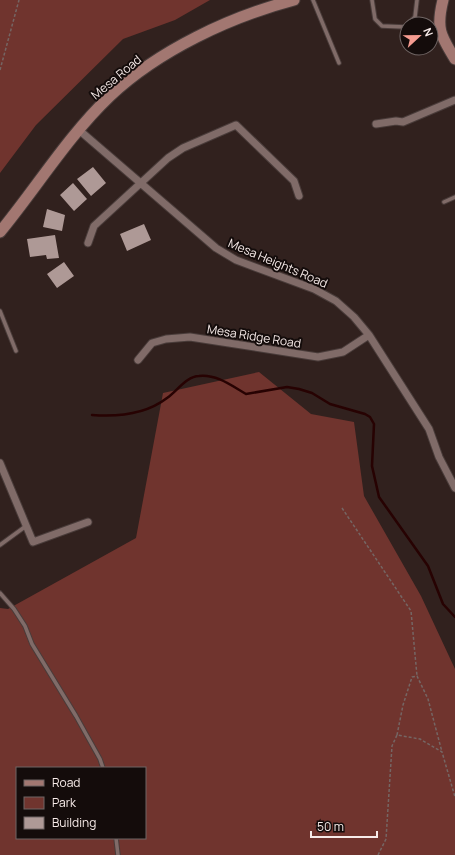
<svg xmlns="http://www.w3.org/2000/svg" width="455" height="855" font-family="Manrope,sans-serif">
<rect width="100%" height="100%" fill="#31211e"/>
<!-- green -->
<path fill="#70342e" fill-rule="evenodd" d="M0,0H210L175,20L123,39L36,125L0,173Z
M259,372L311,414L354,422L364,496L421,596L455,669V855H0V608L8,609L136,538L163,393ZM17,768H145V838H17Z"/>
<g fill="none" stroke-linecap="round" stroke-linejoin="round">
<!-- stream -->
<path stroke="#270202" stroke-width="2.5" d="M92,415C118,417 145,415 167,398C177,391 187,376 199,376C217,374 232,386 246,394L287,387L299,389L312,393L330,404L365,414L370,417L374,424L372,466L379,497L428,566L443,604L455,617"/>
</g>
<!-- building -->
<path fill="#ae9996" d="M93,167L106,183L91,196L77,179Z
M73,183L87,199L74,211L60,195Z
M47,209L65,215L62,231L43,227Z
M144,224L151,240L127,251L120,234Z
M55,235L59,258L47,259L46,255L30,257L27,239Z
M64,262L74,276L57,288L47,274Z"/>
<g fill="none" stroke-linecap="round" stroke-linejoin="round">
<defs>
<path id="lane" d="M313,0L339,63
M372,0L375,19L382,26L405,27L407,25
M408,24L415,17L417,0
M444,202L455,197
M0,311L16,351
M0,545L26,526
M0,593L14,609L25,626L32,644L76,716L100,759L103,768
M116,838L118,855"/>
<path id="street" d="M376,124L396,121L403,122L455,100
M79,130L216,248L236,260L314,289L336,301L354,317L369,335L429,429L439,457L455,488
M88,243L94,226L168,158L183,148L236,125L294,181L299,196
M138,360L152,343L166,339L190,337L318,357L343,352L369,335
M0,463L33,542L88,522"/>
<path id="secondary" d="M443,0C436,28 440,35 455,59
M0,232C37,187 68,136 110,96C159,50 230,17 294,0"/>
</defs>
<!-- lane casing -->
<use href="#lane" stroke="#493c3a" stroke-width="5.5"/>
<!-- street casing -->
<use href="#street" stroke="#493c3a" stroke-width="9"/>
<!-- secondary casing -->
<use href="#secondary" stroke="#493c3a" stroke-width="13"/>
<!-- path -->
<path stroke="#756664" stroke-width="1.5" stroke-dasharray="3 2" stroke-linecap="butt" d="M0,70L19,0
M342,508L411,611L417,676
M397,735L403,705L412,677L417,676L428,699L442,752
M378,855L386,839L392,746L397,735L420,739L442,752L455,797"/>
<!-- lane -->
<use href="#lane" stroke="#806b68" stroke-width="3.5"/>
<!-- street -->
<use href="#street" stroke="#806b68" stroke-width="7"/>
<!-- secondary -->
<use href="#secondary" stroke="#a27771" stroke-width="11"/>
</g>
<g text-anchor="middle" dominant-baseline="central" stroke-width="4" stroke-linejoin="round" paint-order="stroke">
<!-- street labels -->
<g font-size="12" fill="#f7ebe9" stroke="#140c0b">
<text transform="translate(116 77) rotate(-40)">Mesa Road</text>
<text transform="translate(278 263) rotate(23)">Mesa Heights Road</text>
<text transform="translate(254 336) rotate(9)">Mesa Ridge Road</text>
</g>
</g>
<!-- legend -->
<rect x="16" y="767" width="130" height="72" fill="#140c0b" stroke="#6f6564"/>
<rect x="24" y="780" width="20" height="6" fill="#a27771" stroke="#6f6564"/>
<text x="52" y="787" font-size="12" fill="#f7ebe9">Road</text>
<rect x="24" y="797" width="20" height="12" fill="#70342e" stroke="#6f6564"/>
<text x="52" y="807" font-size="12" fill="#f7ebe9">Park</text>
<rect x="24" y="817" width="20" height="12" fill="#ae9996" stroke="#6f6564"/>
<text x="52" y="827" font-size="12" fill="#f7ebe9">Building</text>
<!-- north arrow -->
<g transform="translate(419 36) rotate(68)"><circle r="19" fill="#140c0b" stroke="#6f6564"/>
<path d="M0-3L7 15L0 10L-7 15Z" fill="#f59c91"/>
<text y="-6" font-size="11" font-weight="bold" text-anchor="middle" fill="#f7ebe9">N</text>
</g>
<!-- scale -->
<path d="M311 831v6h66v-6" fill="none" stroke="#f7ebe9" stroke-width="2"/>
<text x="317" y="831" font-size="12" fill="#f7ebe9" stroke="#140c0b" stroke-width="3" paint-order="stroke">50 m</text>
</svg>
